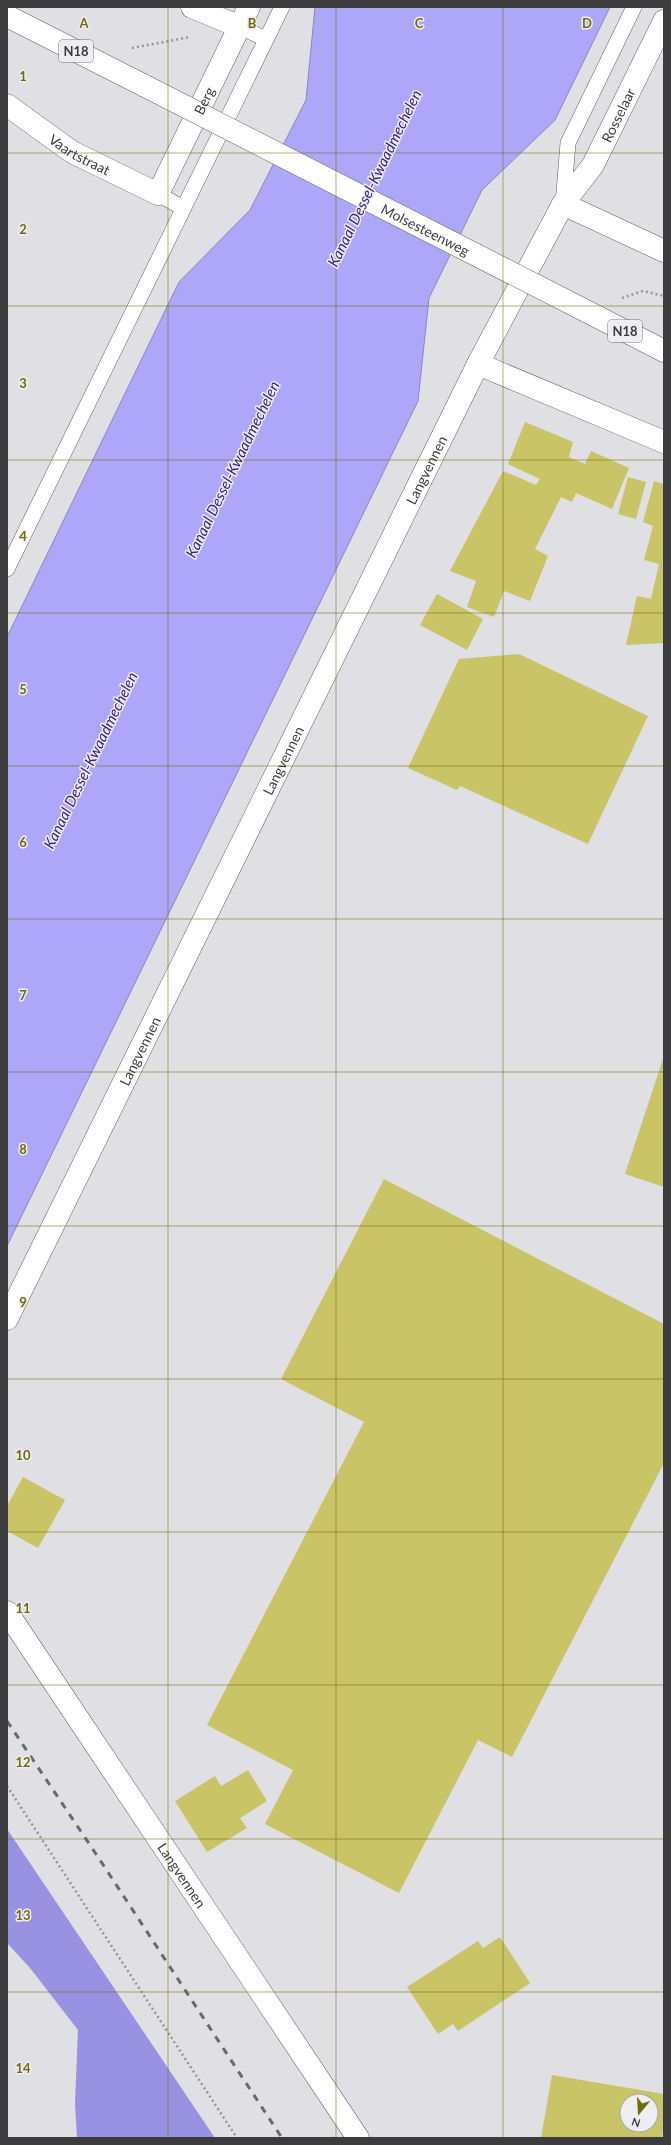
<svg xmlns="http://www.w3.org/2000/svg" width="671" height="2145" font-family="Lato,sans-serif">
<rect width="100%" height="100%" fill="#dfdfe4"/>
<!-- forest -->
<path fill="#9991e2" d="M7,1829L215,2138H77L75,2104L78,2030L30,1968L7,1943Z"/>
<!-- water -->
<path fill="#ada6f9" stroke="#8b86c1" d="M315,7H610L555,120L482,190L429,298L418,401L7,1246V637L179,282L250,210L306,100Z"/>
<!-- building -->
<path fill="#c9c466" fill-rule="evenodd" d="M525,422L573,442L569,457L585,464L591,451L629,468L612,509L576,493L572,502L561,497L535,549L548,556L530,601L504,591L494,617L467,607L476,581L450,571L503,471L536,485L540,479L508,464Z
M628,477L646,482L636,519L618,514Z
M654,481L664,484V643L626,645L637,596L651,599L659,564L644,560L653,526L643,522Z
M437,594L483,619L467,650L420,625Z
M519,654L648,716L588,844L460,786L457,790L408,768L459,659Z
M664,1056V1187L625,1174Z
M384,1179L664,1324V1463L512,1757L478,1740L399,1893L265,1824L293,1770L207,1725L364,1422L281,1379Z
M23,1477L65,1500L38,1548L7,1531V1506Z
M248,1770L267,1801L240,1818L247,1828L207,1852L175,1801L215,1776L221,1786Z
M500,1937L530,1983L458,2031L453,2024L438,2034L407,1987L478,1941L483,1948Z
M552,2075L664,2094V2124L662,2138H541ZM627,2101H651V2125H627Z"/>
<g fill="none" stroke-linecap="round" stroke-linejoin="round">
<defs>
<path id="service" d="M240,27L266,39
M158,194L183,208
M563,204L568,143L634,7
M7,569L282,7"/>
<g id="minor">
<path d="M192,7L240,27"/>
<path id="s1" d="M7,105L72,152L158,194L249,7"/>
<path d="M563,204L664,251"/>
<path d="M478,364L664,442"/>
<path id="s2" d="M7,1319L478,364L563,204L593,165L664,21"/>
<path id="s3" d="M7,1612L358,2138"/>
</g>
<path id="primary" d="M7,16L145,86
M586,311L664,351"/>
</defs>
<!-- service casing -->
<use href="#service" stroke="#626266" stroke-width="16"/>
<!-- minor casing -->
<use href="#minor" stroke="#626266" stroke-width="23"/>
<!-- primary casing -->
<use href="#primary" stroke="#626266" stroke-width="23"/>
<!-- path -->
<path stroke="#959599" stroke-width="2.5" stroke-dasharray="2 3" stroke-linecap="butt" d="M132,48L190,37
M622,298L643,291L664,296
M7,1786L237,2138"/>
<!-- service -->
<use href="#service" stroke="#fff" stroke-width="15"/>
<!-- minor -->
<use href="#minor" stroke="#fff" stroke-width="22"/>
<!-- primary -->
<use href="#primary" stroke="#fff" stroke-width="22"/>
<!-- rail -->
<path stroke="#69696c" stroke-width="3" stroke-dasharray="7 7" stroke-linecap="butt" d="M7,1721L98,1857L282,2138"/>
<defs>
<g id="primary-bridge">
<path id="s4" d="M145,86L586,311"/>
</g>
</defs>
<!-- primary-bridge casing -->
<use href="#primary-bridge" stroke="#626266" stroke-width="23" stroke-linecap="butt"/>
<!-- primary-bridge -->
<use href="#primary-bridge" stroke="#fff" stroke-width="22"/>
</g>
<!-- grid -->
<path fill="none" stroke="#716c08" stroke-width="1" stroke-opacity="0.55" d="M168,7V2138M336,7V2138M503,7V2138M7,153H664M7,306H664M7,460H664M7,613H664M7,766H664M7,919H664M7,1072H664M7,1226H664M7,1379H664M7,1532H664M7,1685H664M7,1839H664M7,1992H664"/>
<g text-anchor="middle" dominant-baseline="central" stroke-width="3" stroke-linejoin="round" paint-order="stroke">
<!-- shield labels -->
<g fill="#ededf2" stroke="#717174" stroke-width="1">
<rect x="59" y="40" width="34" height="22" rx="3"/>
<rect x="608" y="320" width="34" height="22" rx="3"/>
</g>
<g font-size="13" font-weight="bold" fill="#3c3c3e">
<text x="76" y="51">N18</text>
<text x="625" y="331">N18</text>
</g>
<!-- street labels -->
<g font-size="14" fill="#3c3c3e" stroke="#ededf2">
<text stroke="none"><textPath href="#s1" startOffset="280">Berg</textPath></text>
<text stroke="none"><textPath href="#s2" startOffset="1351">Rosselaar</textPath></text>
<text stroke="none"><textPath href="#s1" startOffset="88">Vaartstraat</textPath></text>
<text stroke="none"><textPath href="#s4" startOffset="315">Molsesteenweg</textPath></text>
<text stroke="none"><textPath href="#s2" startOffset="947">Langvennen</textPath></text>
<text stroke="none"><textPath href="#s2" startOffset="623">Langvennen</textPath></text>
<text stroke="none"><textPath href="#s2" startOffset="299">Langvennen</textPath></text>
<text stroke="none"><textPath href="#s3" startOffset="316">Langvennen</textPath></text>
</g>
<!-- water labels -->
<g font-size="15" font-style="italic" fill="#38217e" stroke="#ededf2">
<text transform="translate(374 178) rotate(-64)">Kanaal Dessel-Kwaadmechelen</text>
<text transform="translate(232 469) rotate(-64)">Kanaal Dessel-Kwaadmechelen</text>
<text transform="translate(90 760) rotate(-64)">Kanaal Dessel-Kwaadmechelen</text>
</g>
</g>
<g font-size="13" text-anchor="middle" font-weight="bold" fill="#716c08" stroke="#ededf2" stroke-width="3" stroke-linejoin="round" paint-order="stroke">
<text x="84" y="28">A</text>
<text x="252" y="28">B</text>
<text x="419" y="28">C</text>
<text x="587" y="28">D</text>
<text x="23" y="81">1</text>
<text x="23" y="234">2</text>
<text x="23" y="388">3</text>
<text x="23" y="541">4</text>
<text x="23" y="694">5</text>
<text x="23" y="847">6</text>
<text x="23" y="1000">7</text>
<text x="23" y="1154">8</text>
<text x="23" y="1307">9</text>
<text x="23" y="1460">10</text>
<text x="23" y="1613">11</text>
<text x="23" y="1767">12</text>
<text x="23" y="1920">13</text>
<text x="23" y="2073">14</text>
</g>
<!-- border -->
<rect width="671" height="2145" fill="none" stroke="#3c3c3e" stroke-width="16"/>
<!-- north arrow -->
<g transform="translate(639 2113) rotate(198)"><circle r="19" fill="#ededf2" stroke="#a6a6aa"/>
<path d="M0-3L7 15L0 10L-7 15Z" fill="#716c08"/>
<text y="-6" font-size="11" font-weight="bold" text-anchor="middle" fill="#3c3c3e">N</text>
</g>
</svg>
